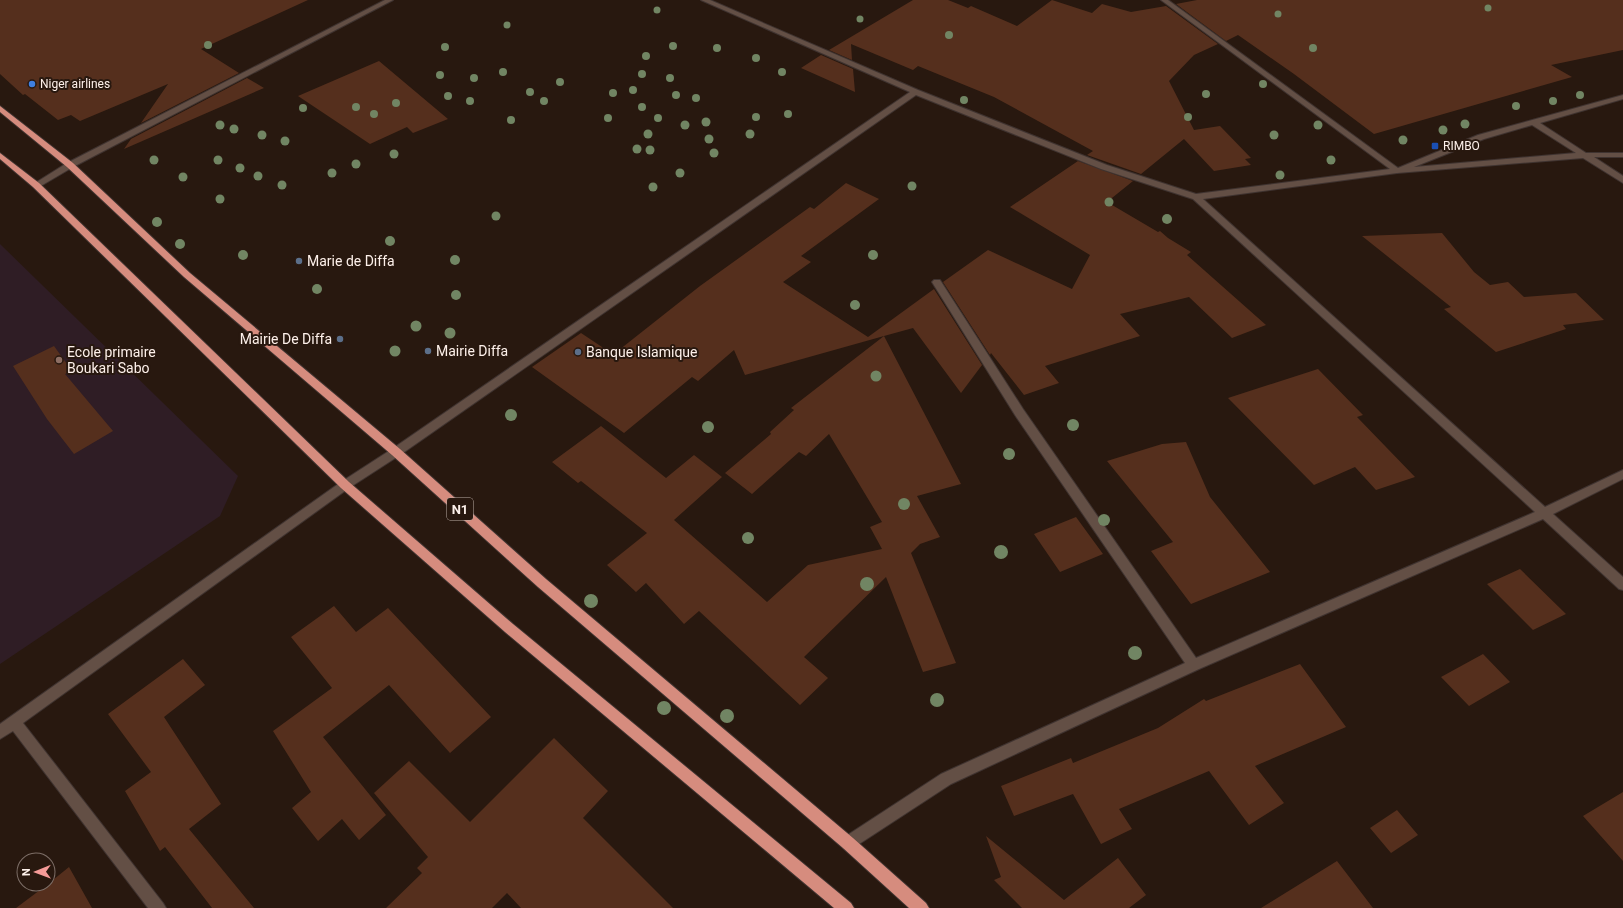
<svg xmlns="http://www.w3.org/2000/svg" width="1623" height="908" font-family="Roboto,sans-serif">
<rect width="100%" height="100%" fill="#28180f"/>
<!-- education -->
<path fill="#2f1d25" d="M0,244L238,476L220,516L0,664Z"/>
<!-- building -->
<path fill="#552f1d" d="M0,0H308L201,49L239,73L141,123L168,84L80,121L71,115L58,120L25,94L23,95L0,74Z
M913,0H948L968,8L971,6L1017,26L1052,0L1092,13L1102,4L1131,12L1166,6L1218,44L1194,55L1169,81L1194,130L1220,126L1251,158L1245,159L1251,165L1214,171L1184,139L1141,174L1087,155L1093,151L994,97L918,66L913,70L851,44L852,60L829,50Z
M1197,0H1623V50L1551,65L1572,77L1374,134L1294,74L1238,35L1226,41L1176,4Z
M821,55L853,69L855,92L801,68Z
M379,61L448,119L413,133L407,127L370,144L298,96Z
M247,78L264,88L124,149L131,139Z
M1078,161L1133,181L1107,202L1158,232L1160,231L1168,238L1191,252L1187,255L1266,325L1232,338L1189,297L1120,314L1140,336L1045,366L1059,383L1024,395L991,353L990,355L943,282L988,250L1072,289L1090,255L1010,207Z
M846,183L879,199L801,256L811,262L783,282L868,337L934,289L982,365L961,393L913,328L884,336L961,484L917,496L940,537L920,544L911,553L956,663L923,672L886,577L804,657L828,678L800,705L699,611L684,624L646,583L636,592L607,565L647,533L581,481L578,483L552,462L601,426L666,478L694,455L722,477L674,520L767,602L808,565L882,549L870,527L882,522L829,434L806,456L799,452L752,494L725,473L771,434L770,432L794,410L791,408L884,336L745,375L734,350L698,381L692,377L624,433L532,367L581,333L611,353L617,349L619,350L700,286L810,207L814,209Z
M1442,233L1474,272L1490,285L1508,282L1524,297L1576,293L1604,320L1563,325L1566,329L1496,352L1444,309L1451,307L1362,236Z
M54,346L72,371L65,374L113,431L74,454L47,419L13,366Z
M1318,369L1363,415L1357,417L1415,477L1376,490L1355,467L1314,485L1228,398Z
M1186,442L1210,497L1270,572L1191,604L1151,551L1173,542L1107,461L1162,444Z
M1076,517L1103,554L1060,572L1034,534Z
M1520,569L1566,614L1533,630L1487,584Z
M334,606L356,632L388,608L491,717L450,753L389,685L323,737L386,815L359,840L342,819L318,841L292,808L311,792L273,731L332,688L291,637Z
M1483,654L1510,682L1469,706L1441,677Z
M183,659L205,685L164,717L221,804L189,829L254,908H212L165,847L160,851L125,791L151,772L108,714Z
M1300,664L1346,727L1255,766L1284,803L1249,825L1209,771L1119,809L1132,829L1101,844L1073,794L1014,816L1001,786L1071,758L1073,763L1158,728L1204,699L1206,701Z
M554,738L608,791L583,818L673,908H521L507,893L492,908H386L422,873L417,868L428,857L374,793L409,761L470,822Z
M1623,792V861L1583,816Z
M1397,810L1418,835L1391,853L1370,828Z
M986,836L1064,900L1118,858L1146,895L1129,908H1022L994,880L1001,877Z
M1337,861L1373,908H1261Z
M69,867L92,908H16L48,884Z"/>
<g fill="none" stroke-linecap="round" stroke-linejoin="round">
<defs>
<path id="minor" d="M385,0H393L73,167L39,187L36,188L32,185L67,163Z
M701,0H710L918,90L1107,165L1196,194L1390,169L1161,0H1168L1398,168L1478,135L1623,95V99L1540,123L1586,153H1623V157H1594L1623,176V183L1583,158L1397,173L1203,199L1545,507L1623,470V479L1553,514L1623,577V590L1619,589L1543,519L1199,669L951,784L853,848L848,850L843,848L841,843L843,838L941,774L1185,663L1015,415L932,282L934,280H940L1023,409L1196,658L1535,512L1193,199L1101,169L916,95L400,455L349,488L23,723L163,903L166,908H148L13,731L0,739V724L341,482L392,449L910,92ZM1532,125L1576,153L1414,167L1484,139Z"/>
<path id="trunk" d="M0,106L73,163L190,273L400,449L546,579L853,838L926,903L929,908H909L843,848L538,587L392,455L184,277L67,167L0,112Z
M0,153L39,183L349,482L513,624L851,903L854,908H834L505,632L341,488L33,187L0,159Z"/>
</defs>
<!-- minor casing -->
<use href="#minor" stroke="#3f3330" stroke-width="2"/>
<!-- trunk casing -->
<use href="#trunk" stroke="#3f3330" stroke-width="2"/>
<!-- minor -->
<use href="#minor" fill="#634f45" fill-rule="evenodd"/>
<!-- trunk -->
<use href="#trunk" fill="#d68c7e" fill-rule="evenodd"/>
</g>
<!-- trees -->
<g fill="#718563">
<circle cx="1488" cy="8" r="3.5"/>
<circle cx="657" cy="10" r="3.5"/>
<circle cx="1278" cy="14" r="3.5"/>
<circle cx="860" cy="19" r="3.5"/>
<circle cx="507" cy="25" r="3.5"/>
<circle cx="949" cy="35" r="4"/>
<circle cx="208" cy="45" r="4"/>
<circle cx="673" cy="46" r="4"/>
<circle cx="445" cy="47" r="4"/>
<circle cx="717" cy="48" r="4"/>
<circle cx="1313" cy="48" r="4"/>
<circle cx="646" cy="56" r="4"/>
<circle cx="756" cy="58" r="4"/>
<circle cx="503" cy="72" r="4"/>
<circle cx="782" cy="72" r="4"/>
<circle cx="642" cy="74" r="4"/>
<circle cx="440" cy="75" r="4"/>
<circle cx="474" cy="78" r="4"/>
<circle cx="670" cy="78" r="4"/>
<circle cx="560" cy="82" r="4"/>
<circle cx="1263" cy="84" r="4"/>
<circle cx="633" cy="90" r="4"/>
<circle cx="530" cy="92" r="4"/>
<circle cx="613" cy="93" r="4"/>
<circle cx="1206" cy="94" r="4"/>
<circle cx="676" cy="95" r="4"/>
<circle cx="1580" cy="95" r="4"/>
<circle cx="448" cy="96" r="4"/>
<circle cx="696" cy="98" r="4"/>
<circle cx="964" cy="100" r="4"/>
<circle cx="470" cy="101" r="4"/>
<circle cx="544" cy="101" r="4"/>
<circle cx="1553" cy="101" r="4"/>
<circle cx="396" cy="103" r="4"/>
<circle cx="1516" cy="106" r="4"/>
<circle cx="356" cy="107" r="4"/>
<circle cx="642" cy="107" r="4"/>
<circle cx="303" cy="108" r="4"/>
<circle cx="374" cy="114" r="4"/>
<circle cx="788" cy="114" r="4"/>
<circle cx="756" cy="117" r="4"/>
<circle cx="1188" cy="117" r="4"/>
<circle cx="608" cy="118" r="4"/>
<circle cx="658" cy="118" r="4"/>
<circle cx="511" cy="120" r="4"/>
<circle cx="706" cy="122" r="4.5"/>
<circle cx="1465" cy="124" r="4.5"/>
<circle cx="220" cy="125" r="4.5"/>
<circle cx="685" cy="125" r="4.5"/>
<circle cx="1318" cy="125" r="4.5"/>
<circle cx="234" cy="129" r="4.5"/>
<circle cx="1443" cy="130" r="4.5"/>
<circle cx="648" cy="134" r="4.5"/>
<circle cx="750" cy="134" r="4.5"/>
<circle cx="262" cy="135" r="4.5"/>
<circle cx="1274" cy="135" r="4.5"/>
<circle cx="709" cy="139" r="4.5"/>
<circle cx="1403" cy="140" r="4.5"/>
<circle cx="285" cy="141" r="4.5"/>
<circle cx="637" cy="149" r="4.5"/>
<circle cx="650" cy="150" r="4.5"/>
<circle cx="714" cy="153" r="4.5"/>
<circle cx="394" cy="154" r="4.5"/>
<circle cx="154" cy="160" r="4.5"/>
<circle cx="218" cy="160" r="4.5"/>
<circle cx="1331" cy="160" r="4.5"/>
<circle cx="356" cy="164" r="4.5"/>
<circle cx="240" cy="168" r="4.5"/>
<circle cx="332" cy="173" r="4.5"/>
<circle cx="680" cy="173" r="4.5"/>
<circle cx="1280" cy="175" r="4.5"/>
<circle cx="258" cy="176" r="4.5"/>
<circle cx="183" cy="177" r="4.5"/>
<circle cx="282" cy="185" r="4.5"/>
<circle cx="912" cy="186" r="4.5"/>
<circle cx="653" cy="187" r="4.5"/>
<circle cx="220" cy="199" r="4.5"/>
<circle cx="1109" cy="202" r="4.5"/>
<circle cx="496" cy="216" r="4.5"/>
<circle cx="1167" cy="219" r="5"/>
<circle cx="157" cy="222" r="5"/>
<circle cx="390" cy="241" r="5"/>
<circle cx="180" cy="244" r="5"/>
<circle cx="243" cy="255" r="5"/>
<circle cx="873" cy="255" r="5"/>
<circle cx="455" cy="260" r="5"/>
<circle cx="317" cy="289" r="5"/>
<circle cx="456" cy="295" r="5"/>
<circle cx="855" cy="305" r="5"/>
<circle cx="416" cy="326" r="5.5"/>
<circle cx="450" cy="333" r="5.5"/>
<circle cx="395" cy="351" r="5.5"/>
<circle cx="876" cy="376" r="5.5"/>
<circle cx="511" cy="415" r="6"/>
<circle cx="1073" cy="425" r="6"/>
<circle cx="708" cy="427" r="6"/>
<circle cx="1009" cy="454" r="6"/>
<circle cx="904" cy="504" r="6"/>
<circle cx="1104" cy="520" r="6"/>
<circle cx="748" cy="538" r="6"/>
<circle cx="1001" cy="552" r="7"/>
<circle cx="867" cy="584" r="7"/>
<circle cx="591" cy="601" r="7"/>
<circle cx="1135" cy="653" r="7"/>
<circle cx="937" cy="700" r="7"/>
<circle cx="664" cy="708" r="7"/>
<circle cx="727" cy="716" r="7"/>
</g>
<!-- markers -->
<circle fill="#3f7fe0" stroke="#28180f" stroke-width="1.5" cx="32" cy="84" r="4"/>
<rect fill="#1a4fb4" stroke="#28180f" stroke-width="1.5" x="1431" y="142" width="8" height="8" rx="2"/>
<g fill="#5c6f8a" stroke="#28180f" stroke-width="1.5">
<circle cx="299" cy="261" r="4"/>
<circle cx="340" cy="339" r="4"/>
<circle cx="428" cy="351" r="4"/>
<circle cx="578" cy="352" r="4"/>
</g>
<circle fill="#8d6e63" stroke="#28180f" stroke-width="1.5" cx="59" cy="360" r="4"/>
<g text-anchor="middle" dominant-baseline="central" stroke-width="4" stroke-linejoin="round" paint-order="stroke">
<!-- far-poi labels -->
<g font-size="12" fill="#fdf0ea" stroke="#28180f" text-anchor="start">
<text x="40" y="84">Niger airlines</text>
<text x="1443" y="146">RIMBO</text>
</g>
<!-- shield labels -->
<rect fill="#28180f" stroke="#bdafa8" stroke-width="1" x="447" y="498" width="26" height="22" rx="3"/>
<g font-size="13" font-weight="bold" fill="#fdf0ea">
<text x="460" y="509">N1</text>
</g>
<!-- poi labels -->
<g font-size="14" fill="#fdf0ea" stroke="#28180f" text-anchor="start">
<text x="307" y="261">Marie de Diffa</text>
<text x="332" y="339" text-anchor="end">Mairie De Diffa</text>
<text x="436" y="351">Mairie Diffa</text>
<text x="67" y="352">Ecole primaire<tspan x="67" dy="16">Boukari Sabo</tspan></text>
<text x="586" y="352">Banque Islamique</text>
</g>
</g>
<!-- north arrow -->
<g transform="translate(36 872) rotate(269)"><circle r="19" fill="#28180f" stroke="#7d6e67"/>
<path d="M0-3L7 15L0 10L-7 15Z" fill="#f59b98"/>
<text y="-6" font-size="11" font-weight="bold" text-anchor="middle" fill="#fdf0ea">N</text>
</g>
</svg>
